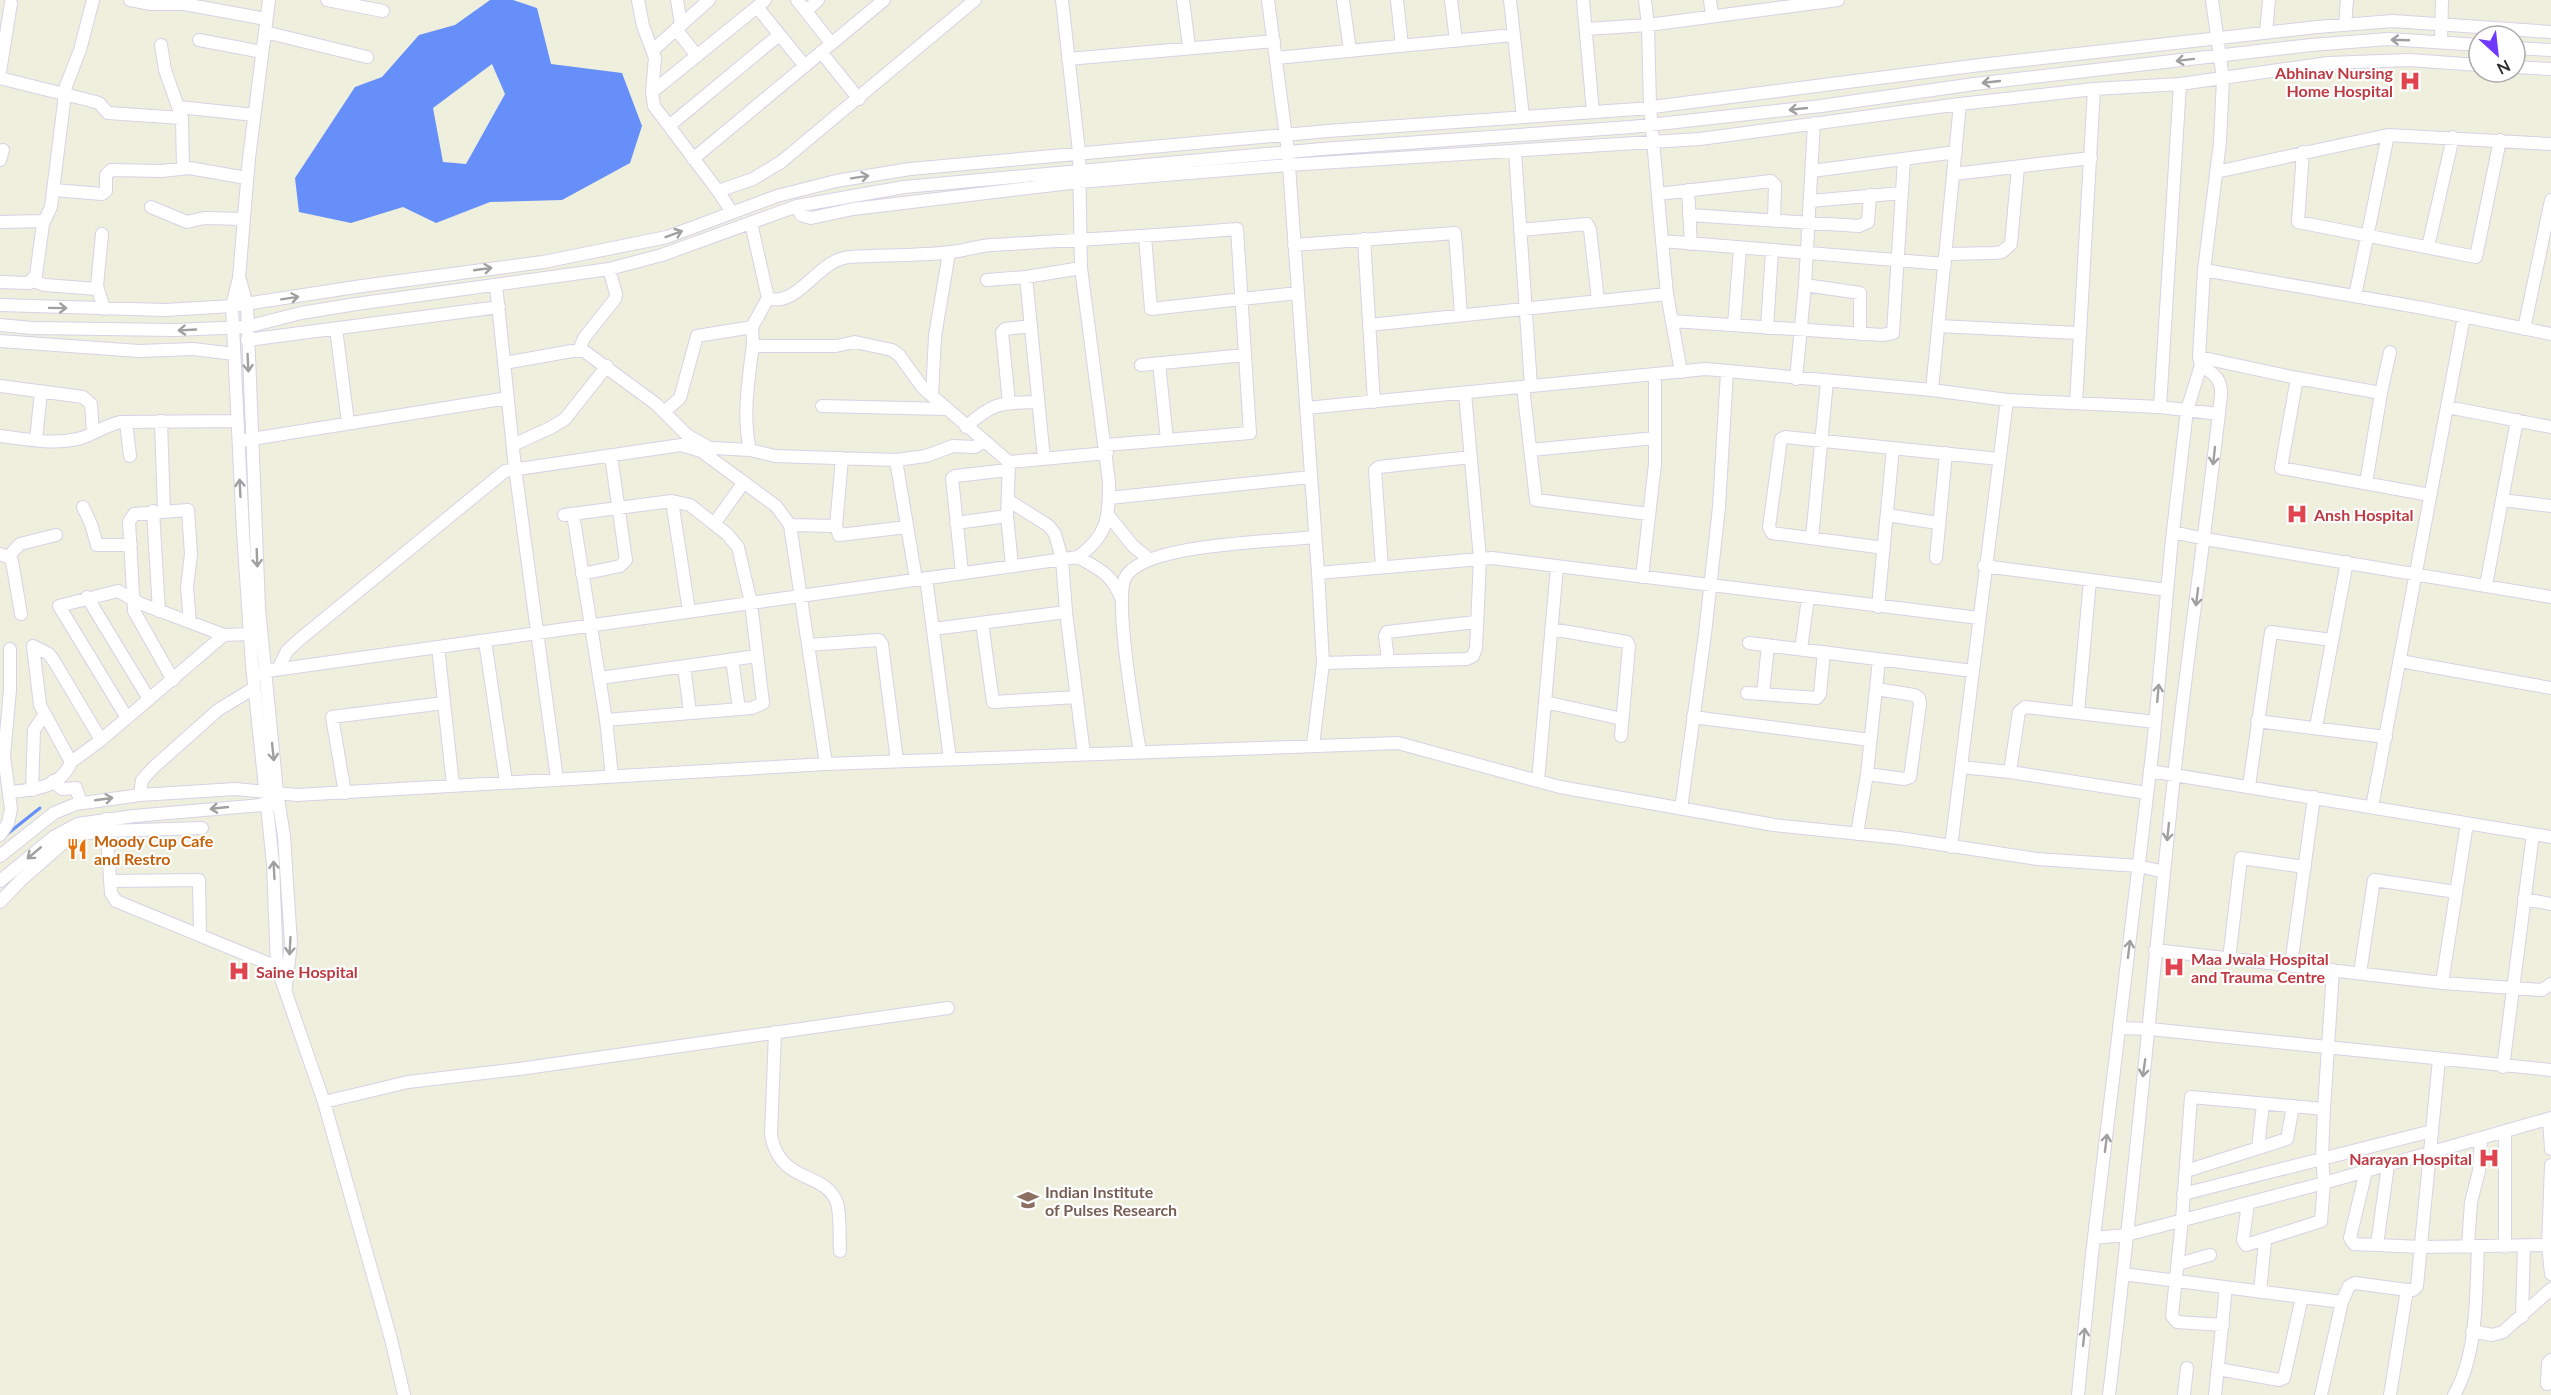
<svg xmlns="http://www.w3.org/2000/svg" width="2551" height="1395" font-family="Lato,sans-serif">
<rect width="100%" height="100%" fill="#eeefdd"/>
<!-- water -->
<path fill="#668ffa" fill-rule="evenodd" d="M490,0H513L537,8L551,64L622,73L642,126L630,163L562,200L490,202L436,223L403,207L351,223L299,212L295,178L355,87L382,77L419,35L455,25ZM492,64L505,94L466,164L443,162L433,108Z"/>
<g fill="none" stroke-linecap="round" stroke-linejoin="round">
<!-- stream -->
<path stroke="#668ffa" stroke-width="3" d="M6,835L40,808"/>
<defs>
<path id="minor" d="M130,0L151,4H184L266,19
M269,0L249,158L239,278L232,306L243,532L252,665L273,863L277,967L324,1102L391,1339L404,1395
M327,0L383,11
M638,0L643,26L655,58L652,92L654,106L718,191L753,179L781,162L975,0
M677,0L681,24
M765,0L757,7L805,66
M797,0L831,43
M1183,0L1189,47
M1268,0L1288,152L1318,573L1323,663L1313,745
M1343,0L1350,51
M1397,0L1402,46
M1451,0L1456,41
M1510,0L1523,117
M1583,0L1593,112
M1645,0L1648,25L1650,106L1662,241L1667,294L1681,372
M1710,0L1712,16
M806,11L818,0
M2345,25L2347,0
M676,29L697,56
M1586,29L1648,25L1838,0
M265,32L367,57
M2266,33L2269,0
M199,40L262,52
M2441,41L2442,0
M161,45L165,70L182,118L183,168
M2515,48L2551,50
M653,50L709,0
M821,52L859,99
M1276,58L1513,35
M1068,59L1274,41
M2515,67L2551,69
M0,72L11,3
M0,78L92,101L99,103L108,113L182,118
M652,92L757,7
M179,107L254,115
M669,126L779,35
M1515,152L1531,386
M2303,152L2298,222L2476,257L2500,140
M693,159L884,0
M0,160L3,150
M1812,171L1956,152
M2216,172L2388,135L2551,144
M1954,174L2091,158
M54,190L102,194L106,191V175L111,170L162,171L189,168L247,178
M1688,190L1691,244
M718,191L732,212
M1658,194L1771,181L1775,185L1774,220
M1810,201L1902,193
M797,206L801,215L811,218L853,209L1079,182L1288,165L1700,139L1960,104L2094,89L2180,84L2328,63L2409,60L2479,65
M151,207L187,222L204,218L244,219
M1689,215L1859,226L1868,222L1870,195
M0,222L44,221
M751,223L768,298
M1520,230L1587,224L1590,230L1598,300
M102,234L97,286L104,309
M1145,237L1151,309L1298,293
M1364,239L1374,402
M1662,241L1945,264
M1294,245L1455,233L1461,315
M2428,247L2453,137
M1946,254L1994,253L2002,252L2011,244L2018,167
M2204,270L2423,308L2551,334
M1026,277L1044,459
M240,280L247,305L259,608L277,792L284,836L291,943L286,986
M987,280L1026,277L1081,268
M33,281L45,285L97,289
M0,282L29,283L36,275L43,224L51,207L66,86L80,50L93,0
M496,285L515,468L557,779
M1805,285L1860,293V334
M2355,296L2388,135
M0,305L165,310L232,306L362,286L543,262L667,237L777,196L836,181L910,169L1328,131L1637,109L1980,65L2317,27L2393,21L2551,32
M1672,321L1882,335L1893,333L1904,160
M0,325L32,328L175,330L246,327L301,313L356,304L609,269L662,255L797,206L904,187L1322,149L1631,127L1821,106L1974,84L2311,45L2388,39L2479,45
M1369,325L1667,294
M1734,325L1740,248
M1939,326L2078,333
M1767,328L1772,250
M336,329L348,422
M2524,329L2551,200
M247,340L499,307
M0,341L139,351L193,349L234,354
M753,343C749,378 742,415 750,450L775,456L896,460L916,579
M579,350L584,338L615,299L616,294L609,269
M2199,357L2297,378L2381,393L2366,483
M504,363L572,351H584L656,404L687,435L708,447
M1159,363L1167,440
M1141,365L1245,355
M2297,378L2281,468L2430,495
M1796,379L1805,285L1814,123
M0,386L83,397L91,404L93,433
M1523,387L1536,500L1649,514
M1932,390L1960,104
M2381,393L2390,352
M932,396L935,336L949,253
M1009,403L1002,332L1005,329L1031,326
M2076,403L2094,89
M822,406L946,409
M2160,407L2180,84
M2447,407L2551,427
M1306,408L1706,369L1932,390L2007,400L2160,407L2219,414
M664,412L680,398L697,336L752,327
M161,421L164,511
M126,422L130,456
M966,427C994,401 1002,403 1038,402
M0,436C25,439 52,445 77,439C93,436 104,425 121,422L237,421
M36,440L41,391
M245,440L508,398
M513,445L550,428L565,419L607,366
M1106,445L1250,433L1237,229C1155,236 1073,240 991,245C977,246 964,251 951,252C917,256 883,255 850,257C819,258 797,309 768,298L752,327L753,343L757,346H836L855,342L892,350L899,355L923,388L1009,462L1107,453
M1531,450L1655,438
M701,451L713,448L750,450
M842,458L836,526L839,535L907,527
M896,460L926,456L953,446L975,447L983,442
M1009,463L1007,516L1012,566
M1109,498L1310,477
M1008,500L1049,526L1055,534L1062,559L1066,612L1084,754
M2502,500L2551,506
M83,507L91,524L97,545H131
M153,511L159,611
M573,514L606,720L612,776
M564,515L672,501L689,611
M1887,515L1938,523
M1109,516L1133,546L1149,559
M956,523L1007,516
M714,524L744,482
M790,525L836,526
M2173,532L2205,539L2551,597
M1812,538L1827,381
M1884,548L1772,533L1769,527L1781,439L1785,437L1999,459
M0,554L8,557L12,561L21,614
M8,557L20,544L56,535
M1078,557C1099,569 1112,574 1121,598
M1936,558L1946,453
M1984,566L2167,590
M1382,567L1375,470L1379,467L1471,457
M962,573L952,478L955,476L1008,470
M1318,573L1492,558L1979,618
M582,574L620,566L626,560L611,456
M1642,577L1655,464V374
M926,578L950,759
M2486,585L2517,420
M87,597L149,699
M1878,607L1893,448
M982,623L993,702L1077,697
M933,629L1066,612
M1551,629L1627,642L1629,646L1621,736
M485,641L506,782
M1749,643L1973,671
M808,645L879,640L882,644L897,761
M33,646L49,654L54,661L101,740
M438,647L453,785
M1801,649L1808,598
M732,659L739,709
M1388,660L1385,636L1387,632L1476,622
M2400,661L2551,688
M1323,663L1467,659L1473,656L1476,648L1480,559L1465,393
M684,666L690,713
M278,669L287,651L300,639L505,471L681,445L701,451L776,506L790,525L826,764
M253,673L1078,557C1108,535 1109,518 1109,482L1081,268L1079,152L1062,0
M600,678L757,656
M173,680L134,611L129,522L134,514L188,510L191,554L187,587L190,622
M1747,693L1817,698L1820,694L1824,652
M1763,694L1768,645
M1545,702L1622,719
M2078,713L2090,580
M1693,717L1870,740
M127,718L59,606L118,591L139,603L224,635L250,634
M606,720L752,708L763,703L751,603L738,547L727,534L690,505L672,501
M2257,721L2386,737
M2316,727L2347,562
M1140,752C1135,720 1114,602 1125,578C1142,543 1275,542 1314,537
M71,762L101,740L224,635
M1961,767L2010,772L2147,793
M2150,771L2551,837
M2010,772L2019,712L2025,707L2155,722
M1867,774L1904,779L1910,777L1920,704L1919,698L1914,695L1876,689
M53,781L62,789L76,788L81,803
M1538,781L1557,567
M2249,786L2271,632L2332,640
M32,790L34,730L45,714
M9,792C33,790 61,788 71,762L40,705L33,646
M345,793L332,717L444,703
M140,795L142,780L154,767L218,710L254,688
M2372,807L2464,316
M1681,809L1705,634L1719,507L1727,372
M106,819L111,893L116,901L277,967
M1857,834L1867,774L1879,660
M0,835L8,823L11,809L4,756L10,690V649
M1951,847L2007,400
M0,856L54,813L76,804L140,795L235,789L297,795L826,764L1398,743L1560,787L1774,825L1899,838L2037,859L2139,866L2164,872
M0,881L55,836L78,824L134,816L273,804
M110,881L199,880L200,934
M2524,899L2551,904
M0,902L21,880L61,845L79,834L106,831L202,828
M2155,950L2442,983L2542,990L2551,984
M2229,959L2241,858L2305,867
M2291,965L2314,797
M2360,973L2374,880L2456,892
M2442,983L2467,823
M2119,1028L2150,1029L2551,1070
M775,1032L771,1135C780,1185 825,1170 837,1203C841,1217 839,1236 840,1251
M2503,1067L2533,834
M324,1102L408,1082L519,1069L948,1008
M2324,1109L2333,970
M2549,1119L2551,1149
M2258,1148L2263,1104
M2551,1165L2548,1245L2551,1274
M2186,1171L2287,1139L2293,1106
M2366,1171L2350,1238L2354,1244L2422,1247L2548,1245
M2183,1194L2432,1131
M2094,1238L2126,1235L2324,1183L2551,1118
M2377,1245L2388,1165
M2468,1246L2471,1202L2479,1171L2481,1138
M2505,1247V1131
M2178,1264L2210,1255
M2123,1274L2342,1302
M2260,1292L2265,1241
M2522,1317L2524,1246
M2223,1325L2177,1322L2172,1316L2182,1220L2191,1097L2324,1109L2322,1157L2324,1183L2321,1221L2246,1245L2243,1240L2248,1203
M2472,1331L2492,1335L2503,1332L2551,1289
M2218,1369L2279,1380L2284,1378L2302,1297
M2547,1384L2548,1363L2551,1360
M2078,1395L2092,1254L2153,746L2171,548L2187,410L2201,365L2199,357L2204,270L2220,142L2223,79L2212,0
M2109,1395C2134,1189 2152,983 2174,777C2188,649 2207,522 2221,395C2222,378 2213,374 2201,365
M2184,1395L2187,1368
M2215,1395L2226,1287
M2321,1395L2342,1302L2349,1286L2355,1283L2407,1290H2413L2417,1286L2439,1059
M2390,1395L2407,1290
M2454,1395C2478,1354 2476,1292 2478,1246"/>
</defs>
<!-- minor casing -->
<use href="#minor" stroke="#d7d2e6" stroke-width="14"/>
<!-- minor -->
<use href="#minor" stroke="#fff" stroke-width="12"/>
</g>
<!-- one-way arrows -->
<defs><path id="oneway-shaft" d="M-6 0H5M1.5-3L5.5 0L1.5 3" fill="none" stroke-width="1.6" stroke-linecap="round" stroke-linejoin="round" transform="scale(1.5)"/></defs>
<g stroke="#a0a0a0">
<use href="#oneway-shaft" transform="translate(2400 40) rotate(-178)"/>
<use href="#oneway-shaft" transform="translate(2185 60) rotate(173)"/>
<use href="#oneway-shaft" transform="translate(1991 82) rotate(174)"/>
<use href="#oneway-shaft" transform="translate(1798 109) rotate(174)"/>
<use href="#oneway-shaft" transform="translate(860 177) rotate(-9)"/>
<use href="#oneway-shaft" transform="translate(674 234) rotate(-20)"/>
<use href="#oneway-shaft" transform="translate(483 269) rotate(-8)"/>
<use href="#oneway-shaft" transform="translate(290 298) rotate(-9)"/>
<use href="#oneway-shaft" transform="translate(58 308) rotate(1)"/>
<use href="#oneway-shaft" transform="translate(187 330) rotate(177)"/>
<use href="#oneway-shaft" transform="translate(248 363) rotate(87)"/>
<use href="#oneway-shaft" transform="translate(2214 456) rotate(96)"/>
<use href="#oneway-shaft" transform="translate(240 488) rotate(-93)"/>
<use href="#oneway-shaft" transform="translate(257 558) rotate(88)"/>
<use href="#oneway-shaft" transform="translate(2197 597) rotate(97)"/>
<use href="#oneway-shaft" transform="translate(2158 693) rotate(-85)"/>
<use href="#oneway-shaft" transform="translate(273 752) rotate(84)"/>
<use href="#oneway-shaft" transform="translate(104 799) rotate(-8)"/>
<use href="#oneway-shaft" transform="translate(219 808) rotate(174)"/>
<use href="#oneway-shaft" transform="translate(2168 832) rotate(96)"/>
<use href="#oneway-shaft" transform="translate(34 853) rotate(140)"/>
<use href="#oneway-shaft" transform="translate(274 870) rotate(-93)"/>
<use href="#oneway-shaft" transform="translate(290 946) rotate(93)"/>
<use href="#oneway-shaft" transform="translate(2129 949) rotate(-83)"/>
<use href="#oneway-shaft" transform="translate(2144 1068) rotate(98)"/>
<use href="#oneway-shaft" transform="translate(2106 1143) rotate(-83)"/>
<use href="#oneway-shaft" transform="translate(2084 1337) rotate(-84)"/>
</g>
<!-- icons -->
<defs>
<symbol id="hospital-bare" viewBox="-9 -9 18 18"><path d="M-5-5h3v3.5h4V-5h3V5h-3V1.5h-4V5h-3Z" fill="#e0444e" stroke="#fff" stroke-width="2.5" paint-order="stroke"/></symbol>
<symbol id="restaurant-bare" viewBox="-9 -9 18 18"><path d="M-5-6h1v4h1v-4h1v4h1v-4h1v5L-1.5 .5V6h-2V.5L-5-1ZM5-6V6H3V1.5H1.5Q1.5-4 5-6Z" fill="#e8710a" stroke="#fff" stroke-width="2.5" paint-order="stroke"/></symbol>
<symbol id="university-bare" viewBox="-9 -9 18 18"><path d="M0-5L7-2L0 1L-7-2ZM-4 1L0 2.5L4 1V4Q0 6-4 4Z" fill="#8d6e63" stroke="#fff" stroke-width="2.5" paint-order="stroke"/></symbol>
</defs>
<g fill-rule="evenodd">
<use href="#hospital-bare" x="2395" y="66" width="30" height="30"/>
<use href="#hospital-bare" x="2282" y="499" width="30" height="30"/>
<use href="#restaurant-bare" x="62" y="834" width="30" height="30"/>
<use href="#hospital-bare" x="2159" y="952" width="30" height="30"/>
<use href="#hospital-bare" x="224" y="956" width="30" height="30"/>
<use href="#hospital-bare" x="2474" y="1143" width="30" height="30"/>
<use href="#university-bare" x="1013" y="1185" width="30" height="30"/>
</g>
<g text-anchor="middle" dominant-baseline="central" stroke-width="4.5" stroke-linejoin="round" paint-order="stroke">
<!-- health labels -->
<g font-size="16" font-weight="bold" fill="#be3a42" stroke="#fff" text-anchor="start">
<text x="2393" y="72" text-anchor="end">Abhinav Nursing<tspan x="2393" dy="18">Home Hospital</tspan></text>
<text x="2314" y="514">Ansh Hospital</text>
<text x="2191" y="958">Maa Jwala Hospital<tspan x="2191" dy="18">and Trauma Centre</tspan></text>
<text x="256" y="971">Saine Hospital</text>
<text x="2472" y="1158" text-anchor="end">Narayan Hospital</text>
</g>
<!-- food labels -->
<g font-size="16" font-weight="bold" fill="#c56008" stroke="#fff" text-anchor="start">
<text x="94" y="840">Moody Cup Cafe<tspan x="94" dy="18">and Restro</tspan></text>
</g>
<!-- education labels -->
<g font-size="16" font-weight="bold" fill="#785e54" stroke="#fff" text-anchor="start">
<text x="1045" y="1191">Indian Institute<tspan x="1045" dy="18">of Pulses Research</tspan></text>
</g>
</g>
<!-- north arrow -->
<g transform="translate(2497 54) rotate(153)"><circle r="28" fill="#ffffff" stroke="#ababab" stroke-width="1.5"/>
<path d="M0-4.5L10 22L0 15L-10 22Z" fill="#6f39ff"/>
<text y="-9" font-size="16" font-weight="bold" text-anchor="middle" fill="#2c2c2c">N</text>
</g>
</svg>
